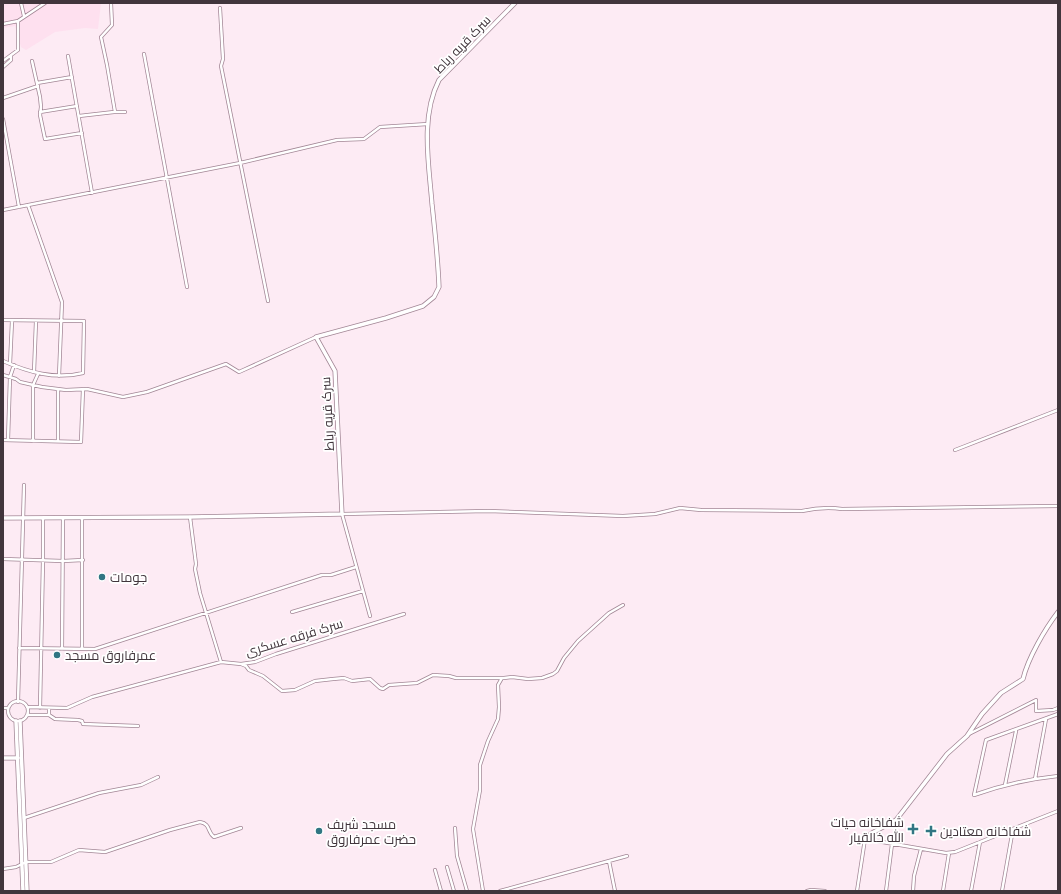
<svg xmlns="http://www.w3.org/2000/svg" width="1061" height="894" font-family="'PT Serif',Cairo,serif">
<rect width="100%" height="100%" fill="#fdebf4"/>
<!-- built -->
<path fill="#fee0ef" d="M3,3H101L98,29L85,28L55,32L26,50L21,47L15,26L3,28Z"/>
<g fill="none" stroke-linecap="round" stroke-linejoin="round">
<defs>
<path id="minor" d="M21,3L24,16
M111,3L112,25L101,37L107,65L115,112
M220,8L223,59L221,66L268,301
M3,24L18,21L45,3
M144,54L187,287
M68,56L92,193
M3,61L18,50V21
M32,61L40,97L41,107L40,115L45,139L82,133
M3,67L11,60V56
M37,83L72,77
M3,98L38,86
M40,112L77,106
M79,116L114,112H125
M3,119L19,207
M28,205L62,302L59,376
M3,210L240,163L337,140L364,139L380,127L428,124
M3,320L84,321L83,373C55,380 28,372 3,361
M10,364L12,321
M34,372L36,321
M3,375L16,379L20,382L42,387L66,390L87,389L123,397L147,392L226,364L239,372L316,337
M3,440L81,442L83,389
M8,440L10,377L14,365
M33,441V385L38,374
M58,441V389
M955,450L1058,410
M190,517L196,564L195,569L200,593L221,662
M3,559L63,561L83,560
M292,612L363,591
M370,616L342,514L488,511L623,516L655,514L680,508L701,510L802,511C816,508 828,507 842,509L1058,506
M19,648L95,649L322,575H331L356,567
M62,649L63,518
M82,649V518
M241,664L246,666L249,670L263,676L282,691L295,690L315,681L333,679L344,678L352,681L370,679L380,688L383,689L389,685L417,683L433,675L449,676L456,678H504L512,677L528,679L542,678L553,674L557,671L564,658L578,641L609,613L623,605
M8 711a10 10 0 1 1 20 0a10 10 0 1 1-20 0Z
M18,702L24,485
M27,707L67,708L92,697L221,662L241,664L255,662L276,654L404,614
M3,708H8
M40,708L43,560V518
M1058,714L986,740L974,795C1002,785 1029,779 1058,776
M27,715H49V709
M49,715L55,719L78,720L82,721L83,724L138,726
M969,734L1036,700V711L1053,710L1058,708
M1035,779L1046,719
M1005,785L1016,731
M24,818L99,793L141,785L158,777
M455,828L457,856L467,891
M609,861L615,891
M447,867L454,891
M3,869L16,867L26,862H51L79,850L105,852L170,830L200,822C211,824 207,832 214,837L241,828
M435,870L441,891
M483,891L473,829L480,790V765L488,741L498,719L499,707L498,685L502,678
M500,891L627,856
M807,891L811,890L825,891
M857,891L865,839L946,853L955,852L1058,811
M886,891L892,844
M913,891L914,876L921,849
M943,891L949,853
M971,891L980,842
M1002,891L1013,829"/>
<path id="tertiary" d="M3,518L190,517L342,514L335,371L316,337L386,318L423,306L434,297L439,287C438,259 435,232 432,204C429,165 420,117 439,80L515,3
M16,721L23,891
M20,721L27,891
M3,758H18
M865,839L872,833L896,820L947,754L967,736L982,714L1001,693L1023,679C1028,658 1045,629 1058,612"/>
</defs>
<!-- minor casing -->
<use href="#minor" stroke="#a28695" stroke-width="4"/>
<!-- tertiary casing -->
<use href="#tertiary" stroke="#a28695" stroke-width="5"/>
<!-- minor -->
<use href="#minor" stroke="#fff" stroke-width="2.5"/>
<!-- tertiary -->
<use href="#tertiary" stroke="#fff" stroke-width="3.5"/>
</g>
<!-- markers -->
<g fill="#307683" stroke="#fff" stroke-width="1.5">
<circle cx="102" cy="577" r="4"/>
<circle cx="57" cy="655" r="4"/>
<path d="M911 823h4v4h4v4h-4v4h-4v-4h-4v-4h4z"/>
<circle cx="319" cy="831" r="4"/>
<path d="M929 825h4v4h4v4h-4v4h-4v-4h-4v-4h4z"/>
</g>
<g text-anchor="middle" dominant-baseline="central" stroke-width="3.5" stroke-linejoin="round" paint-order="stroke">
<!-- street labels -->
<g font-size="13" fill="#41353c" stroke="#fff">
<text transform="translate(462 44) rotate(-46)">سرک قریه رباط</text>
<text transform="translate(327 414) rotate(-93)">سرک قریه رباط</text>
<text transform="translate(294 637) rotate(-17)">سرک فرقه عسکری</text>
</g>
<!-- poi labels -->
<g font-size="13" fill="#41353c" stroke="#fff" text-anchor="start">
<text x="110" y="577">جومات</text>
<text x="65" y="655">عمرفاروق مسجد</text>
<text x="904" y="822" text-anchor="end">شفاخانه حیات<tspan x="904" dy="15">الله خالقیار</tspan></text>
<text x="327" y="824">مسجد شریف<tspan x="327" dy="15">حضرت عمرفاروق</tspan></text>
<text x="940" y="831">شفاخانه معتادین</text>
</g>
</g>
<!-- border -->
<rect width="1061" height="894" fill="none" stroke="#41353c" stroke-width="8"/>
</svg>
